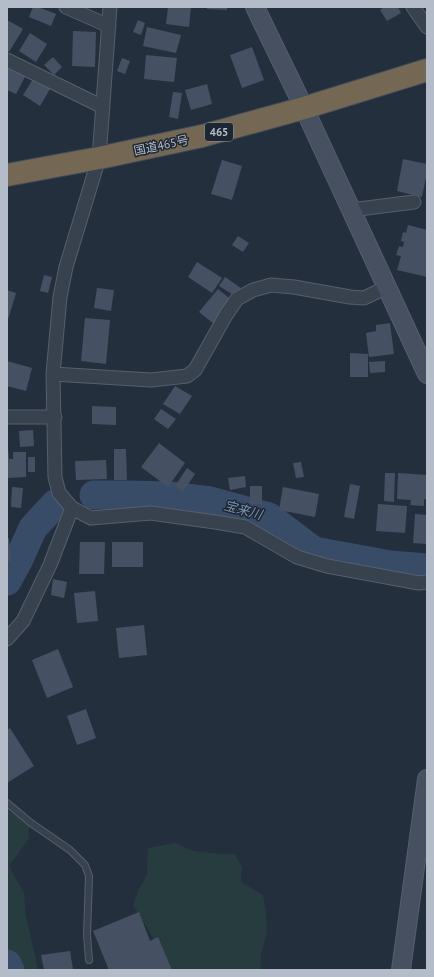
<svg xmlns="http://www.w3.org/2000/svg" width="434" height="977" font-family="'PT Sans','Noto Sans JP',sans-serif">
<rect width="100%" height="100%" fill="#242f3e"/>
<!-- green -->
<path fill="#263c3f" d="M7,809L29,825L28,840L9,866L24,893L26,917L35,955L38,970H7Z
M175,843L194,851L221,854H235L242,867L241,882L263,895L266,912L267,932L261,955L260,970H168C160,946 146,926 133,905L139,889L147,874L148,848Z"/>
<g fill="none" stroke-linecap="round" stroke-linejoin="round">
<!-- river -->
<path stroke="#394c67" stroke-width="29" d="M94,495H127L170,496L210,501L269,517L314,551L390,565L427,568
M7,581L18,561L33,528L55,504
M7,964L10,970"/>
</g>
<!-- building -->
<path fill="#455162" d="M33,7H38L56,14L51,26L29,17Z
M168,7H191L189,27L166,24Z
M207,7H227V10L207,9Z
M384,7H398L401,13L387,21L380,10Z
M7,20L23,29L9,52L7,51Z
M138,20L145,23L141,35L133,32Z
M147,27L181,35L176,53L143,46Z
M73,31L96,32L95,67L72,66Z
M30,33L47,44L36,62L19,51Z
M252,47L264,80L242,88L230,55Z
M146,55L177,58L174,82L144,79Z
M53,57L62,67L54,75L44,65Z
M122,58L130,61L125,74L117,71Z
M7,66L26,75L16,94L7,90Z
M33,79L50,89L40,106L23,95Z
M207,84L212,104L191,110L185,90Z
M173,92L182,93L178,119L169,117Z
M403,159L427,164V172L422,197L397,191Z
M222,160L242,166L232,200L211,194Z
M408,225L427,230V277L397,270L401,256L396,255L399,246L403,247L404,242L401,241L403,232L406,233Z
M238,236L249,243L243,252L232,245Z
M197,262L222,278L212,293L188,277Z
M44,275L52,277L48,293L40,291Z
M225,277L241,288L235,296L219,286Z
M97,288L114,290L111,311L94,308Z
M218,289L233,301L214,324L199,312Z
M7,290L16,293L7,323Z
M85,318L110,320L106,364L81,361Z
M390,323L394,354L369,357L366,333L376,331V325Z
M350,353L368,354V377H350Z
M7,361L32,368L26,391L7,386Z
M385,361V372L370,373L369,362Z
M175,386L192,396L180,414L163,404Z
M92,406L116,407V425L92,424Z
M161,409L176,419L168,429L154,419Z
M33,430L34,446L20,447L19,431Z
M159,443L185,463L168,487L141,467Z
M7,448H8L9,459H13V452H26V477L7,478Z
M114,449H126L127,480H114Z
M28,457H35V472H28Z
M106,460L107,479L76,480L75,461Z
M301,462L304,477L296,478L293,463Z
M187,468L195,474L183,492L175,486Z
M385,473H395L394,502L384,501Z
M398,473L427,475V500L424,499V506L410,505L411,500L397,499Z
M245,476L246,487L230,490L228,478Z
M350,484L360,486L354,519L344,517Z
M250,486H262V504H250Z
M12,487L23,488L21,508L11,507Z
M283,487L319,494L315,517L279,510Z
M378,504L407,506L405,533L376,531Z
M415,514L427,515V544L413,543Z
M7,538H9L11,561H7Z
M80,542H105L104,574H79Z
M112,542H143V567H112Z
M53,579L67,582L64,598L51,595Z
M95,591L98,621L77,623L74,593Z
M144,625L147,655L119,658L116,628Z
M58,649L73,687L47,698L32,660Z
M86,709L96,738L77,745L67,716Z
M10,728L34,766L7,783V730Z
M139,912L150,941L158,937L172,970H109L93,931Z
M70,951L73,970H44L41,955Z"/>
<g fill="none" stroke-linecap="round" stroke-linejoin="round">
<defs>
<path id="lane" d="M7,803L31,823L70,850L85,865L89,876L87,935L89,960"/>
<path id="street" d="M66,7L109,26
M110,7L99,158L66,267L60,297L53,374L55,477L59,493L72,508L91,518L151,513L215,522L245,527L297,557L327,566L419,583L427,582
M413,7L427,27
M7,60L103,107
M351,210L414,202
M53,374L151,380L187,376L195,370L226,315L237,299L253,290L271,285L294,287L350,297L364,298L387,287
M7,417H55
M7,639L23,621L50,565L72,508"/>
<path id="secondary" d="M255,7L304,108L427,374
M401,970L427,779"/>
<path id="highway" d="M7,175L99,158L202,136L304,108L427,70"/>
</defs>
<!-- lane casing -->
<use href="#lane" stroke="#565f6c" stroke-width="8"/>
<!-- street casing -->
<use href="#street" stroke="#565f6c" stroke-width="15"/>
<!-- secondary casing -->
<use href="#secondary" stroke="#565f6c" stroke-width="20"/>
<!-- highway casing -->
<use href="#highway" stroke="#434c59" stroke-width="24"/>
<!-- lane -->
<use href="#lane" stroke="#38414e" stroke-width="6"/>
<!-- street -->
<use href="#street" stroke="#38414e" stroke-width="13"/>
<!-- secondary -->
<use href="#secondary" stroke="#465061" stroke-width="18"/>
<!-- highway -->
<use href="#highway" stroke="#746855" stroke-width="22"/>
</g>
<g text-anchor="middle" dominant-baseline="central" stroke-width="3" stroke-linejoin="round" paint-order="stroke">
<!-- shield labels -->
<rect fill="#1d2633" stroke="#878f9c" stroke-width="1" x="205" y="123" width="28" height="18" rx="3"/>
<g font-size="11" font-weight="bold" fill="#b4bcc9">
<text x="219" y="132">465</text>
</g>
<!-- street labels -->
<g font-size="12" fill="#b4bcc9" stroke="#1d2633">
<text transform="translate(161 145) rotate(-12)">国道465号</text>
</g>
<!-- water labels -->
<g font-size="13" font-style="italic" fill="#7c92b1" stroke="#1d2633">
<text transform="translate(243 510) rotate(15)">宝来川</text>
</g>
</g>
<!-- border -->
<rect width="434" height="977" fill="none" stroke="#b4bcc9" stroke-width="16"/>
</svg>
